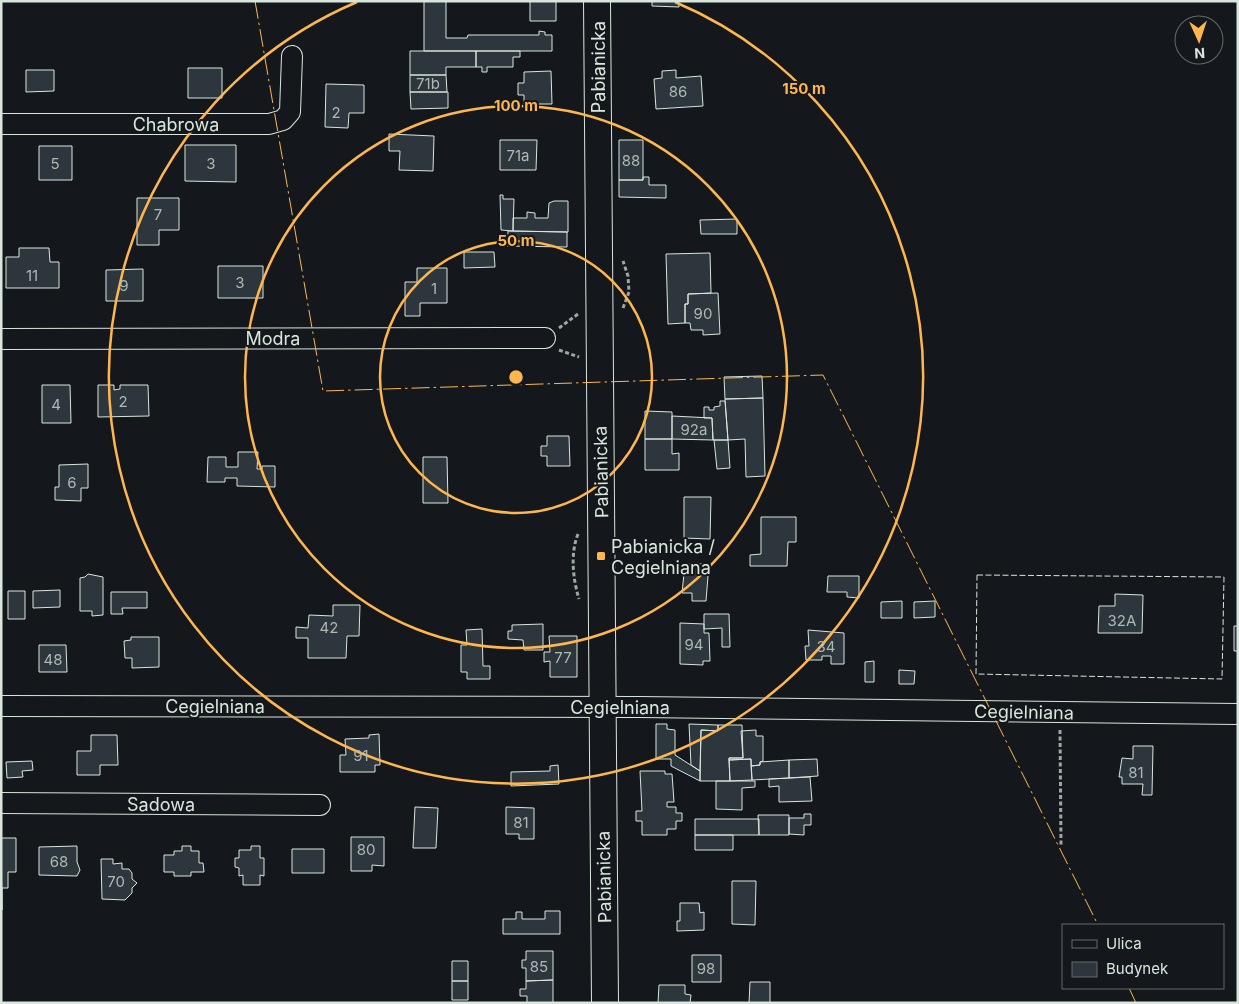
<svg xmlns="http://www.w3.org/2000/svg" width="1239" height="1004" font-family="Inter,sans-serif">
<rect width="100%" height="100%" fill="#14181c"/>
<!-- building -->
<path fill="#2c363c" stroke="#d8e6dc" d="M424,1H446V38H467L468,35H539V31L545,32V35H552V51H424Z
M530,1H556V21H530Z
M652,1H679V7L652,6Z
M410,51H476V67H446V75H410Z
M476,51H520V57H513V67H487V72H482V67H476Z
M188,68H222V98H188Z
M26,70H54V91L26,92Z
M676,70V78L701,76L703,106L656,109L654,79L662,78V71Z
M551,71L552,104H524V95H518V83H524V72Z
M410,75H446L447,92H410Z
M326,84L364,85V113H349L348,128L325,127Z
M410,92H448V108L411,109Z
M389,134L434,136L433,171L399,170L400,151H389Z
M500,140H537L536,170H500Z
M619,140H643V180H619Z
M185,145H236V182L185,181Z
M39,146H72V180H39Z
M643,177H649V185H666V198L619,197V180H643Z
M500,195H503V199H514L513,231L501,230Z
M137,198H179V230H159V245H137Z
M554,201H568V232L513,231V218H527V212L535,213V218H548L549,203Z
M737,219V234H701L700,220Z
M508,231L567,232V247L507,246Z
M19,248H49L50,262H59V288H6V257H19Z
M464,252H494L495,267L464,268Z
M710,253L711,293L688,294V304H685V323L668,324L666,254Z
M218,266H263V298H218Z
M417,268H447V303H420V316H405V282H417Z
M143,269V301H106V270Z
M718,293L720,334L703,335V330H691L690,323H685V304H688V294Z
M762,376L763,398L725,399L724,377Z
M42,385H70L71,423H42Z
M98,385H114V390L120,389V385H148L149,416L98,417Z
M763,398L765,476L746,477L745,439L728,440L725,399Z
M720,401H725L728,440H713L712,418H704V407H709V410H714V407L720,406Z
M645,411L672,412V439H645Z
M672,416L712,418L713,440L672,439Z
M547,436H569L570,466H547V456H541V446H547Z
M645,439H672V454L679,453V470H645Z
M714,440H728L730,468L717,469Z
M238,452H258L257,469H262V466H275V487L237,486V478H225V482H207L208,457H226V467H238Z
M423,457H447L448,503H423Z
M88,464V488H81V501L55,500V487H59V465Z
M684,497H711L710,539L684,538Z
M761,517H796V542H788L787,566H750V555L761,554Z
M685,564H709L706,601H692V593H682Z
M88,574L103,577V615L92,616V611H80V578L85,577Z
M828,576H859V598L847,597V592H827Z
M60,590V607L33,608V591Z
M8,591H25V619H8Z
M111,592H147V608H122L123,614H111Z
M1115,594L1143,595L1142,633H1098L1099,606H1115Z
M902,601V618H881V602Z
M935,601V617L914,618V602Z
M333,605H360L359,636H347L346,658H308V638H296V627L308,628L309,615L333,616Z
M704,614H729L730,647H722V628L704,629Z
M680,623L704,624V633H709L710,661H703V665L680,664Z
M543,624V650H524L523,640L508,639V631H512V625Z
M1234,626H1238V651H1234Z
M482,629L483,666H490V679H467V672H461V645H467L466,630Z
M808,630L844,633V664H831V656H822V660H806L805,646H809Z
M549,636H577V677H550V661L544,662V652H550Z
M131,637H159V667L132,668V658H125L124,641L131,640Z
M39,645H66L67,672H39Z
M874,661V682H865V662Z
M899,670L915,671L914,684H899Z
M656,724H667V729L675,730V755L700,771V781L671,766V759H656Z
M689,724L718,725V731L701,730L700,771L691,765Z
M718,725H742L743,758H729L730,781H700L701,730L718,731Z
M756,730V736H763V761L760,762V765L751,766V759L729,760V758H743L741,731Z
M379,734L380,765H375V772H340V755H346L345,739L369,738V735Z
M91,735H117L118,765H100V775H77V751H91Z
M1133,746H1153L1152,795H1142L1143,784H1122V777H1119L1122,758L1133,759Z
M751,759L752,780L730,781L729,760Z
M817,759L818,776L789,778V760Z
M789,760V778L752,780L751,766L760,765V762Z
M32,761L33,770L22,771L23,777L7,778L6,762Z
M558,765L559,784L511,786V772L550,771V766Z
M640,771H665V774H672L674,802H667V807H676V813H682V821H676V829H667V835H642V821H636V811H642Z
M810,777L812,801L779,802V786L769,787V779Z
M716,781H755V787L742,788V810L716,809Z
M415,807L438,808L436,848H413Z
M506,807L534,808V839H519V834H506Z
M804,814H811V825H804V835L789,834V818H804Z
M758,815H789V835H759Z
M695,819H759V835H695Z
M695,835H733V850H695Z
M351,837H384V866L372,865V871H351Z
M1,838H16V872H8V888H2V910Z
M77,846V862L80,870L77,876L39,875V847Z
M182,846H191V851H199V863H203L204,872H191V876H174V872H164V855H174V851H182Z
M251,846H260V858H264V876L260,875V885H243V875L239,876V868L235,867V858H239V850H251Z
M292,849H324V873H292Z
M101,859H113V864L122,863V869H129L132,873V879L137,883L132,888V893L125,900L102,899Z
M732,881H756L755,925L732,924Z
M680,903H699L700,913L704,912V930L677,931V921H680Z
M545,911H560V934H503V919H516V912H522V919H545Z
M526,951H553V980L526,981V968H522V960H526Z
M692,955H721V982H692Z
M452,961H468V981H452Z
M553,980V1003H527V996H520V989H526V981Z
M452,981H468V1000H452Z
M750,982H770V1003H749Z
M659,985H685V994L691,995L690,1003H658Z"/>
<g fill="none" stroke-linecap="round" stroke-linejoin="round">
<defs>
<path id="minor" d="M1,124H269L283,120L290,112L292,56
M1,339L545,338
M1,706L639,707L1238,714
M1,803L320,805"/>
<path id="major" d="M597,1L605,1003"/>
</defs>
<!-- minor casing -->
<use href="#minor" stroke="#d8e6dc" stroke-width="22"/>
<!-- major casing -->
<use href="#major" stroke="#d8e6dc" stroke-width="28"/>
<!-- path -->
<path stroke="#9da8a2" stroke-width="3" stroke-dasharray="4 2.5" stroke-linecap="butt" d="M623,308L629,292L628,276L623,261
M559,328L578,314
M559,350L579,357
M578,534C570,554 573,579 579,599
M1060,730L1061,845"/>
<!-- minor -->
<use href="#minor" stroke="#14181c" stroke-width="20"/>
<!-- major -->
<use href="#major" stroke="#14181c" stroke-width="26"/>
<!-- fence -->
<path stroke="#d8e6dc" stroke-width="1" stroke-dasharray="6 2.5" stroke-linecap="butt" d="M977,575L1224,577L1222,679L976,674Z"/>
<!-- power -->
<path stroke="#ffb74d" stroke-width="1" stroke-dasharray="18 4 2.5 4" stroke-linecap="butt" d="M255,1L323,391L823,375L1098,925
M1129,988L1136,1003"/>
</g>
<!-- distance rings -->
<g fill="none" stroke="#ffb74d" stroke-width="2.5">
<circle cx="516" cy="377" r="136"/>
<circle cx="516" cy="377" r="271"/>
<path d="M675 2A407 407 0 1 1 357 2"/>
</g>
<!-- markers -->
<rect fill="#ffb74d" stroke="#14181c" stroke-width="2" x="596" y="551" width="10" height="10" rx="2.5"/>
<g text-anchor="middle" dominant-baseline="central" stroke-width="4" stroke-linejoin="round" paint-order="stroke">
<!-- number labels -->
<g font-size="15" fill="#adbab4">
<text x="428" y="83">71b</text>
<text x="678" y="91">86</text>
<text x="336" y="112">2</text>
<text x="518" y="155">71a</text>
<text x="631" y="160">88</text>
<text x="55" y="163">5</text>
<text x="211" y="163">3</text>
<text x="158" y="214">7</text>
<text x="32" y="275">11</text>
<text x="240" y="282">3</text>
<text x="124" y="285">9</text>
<text x="434" y="288">1</text>
<text x="703" y="313">90</text>
<text x="123" y="401">2</text>
<text x="56" y="404">4</text>
<text x="694" y="429">92a</text>
<text x="72" y="482">6</text>
<text x="1122" y="620">32A</text>
<text x="329" y="627">42</text>
<text x="694" y="644">94</text>
<text x="826" y="646">34</text>
<text x="563" y="657">77</text>
<text x="53" y="659">48</text>
<text x="361" y="755">91</text>
<text x="1136" y="772">81</text>
<text x="521" y="822">81</text>
<text x="366" y="849">80</text>
<text x="59" y="861">68</text>
<text x="116" y="881">70</text>
<text x="539" y="966">85</text>
<text x="706" y="968">98</text>
</g>
<!-- street labels -->
<g font-size="18" fill="#d8e6dc" stroke="#14181c">
<text transform="translate(598 67) rotate(-90)">Pabianicka</text>
<text x="176" y="124">Chabrowa</text>
<text x="273" y="338">Modra</text>
<text transform="translate(601 472) rotate(-91)">Pabianicka</text>
<text x="215" y="706">Cegielniana</text>
<text x="620" y="707">Cegielniana</text>
<text transform="translate(1024 712) rotate(1)">Cegielniana</text>
<text x="161" y="804">Sadowa</text>
<text transform="translate(604 877) rotate(-91)">Pabianicka</text>
</g>
<!-- poi labels -->
<g font-size="18" fill="#d8e6dc" stroke="#14181c" text-anchor="start">
<text x="611" y="546">Pabianicka /<tspan x="611" dy="21">Cegielniana</tspan></text>
</g>
</g>
<circle cx="516" cy="377" r="8" fill="#ffb74d" stroke="#14181c" stroke-width="2.5"/>
<g font-size="15" text-anchor="middle" font-weight="bold" fill="#ffb74d" stroke="#14181c" stroke-width="4" stroke-linejoin="round" paint-order="stroke">
<text x="804" y="94">150 m</text>
<text x="516" y="111">100 m</text>
<text x="516" y="246">50 m</text>
</g>
<!-- border -->
<rect width="1239" height="1004" fill="none" stroke="#d8e6dc" stroke-width="5"/>
<!-- legend -->
<rect x="1062" y="924" width="162" height="65" fill="#14181c" stroke="#626a69"/>
<rect x="1072" y="940" width="25" height="8" fill="#14181c" stroke="#626a69"/>
<text x="1106" y="949" font-size="15" fill="#d8e6dc">Ulica</text>
<rect x="1072" y="962" width="25" height="15" fill="#2c363c" stroke="#626a69"/>
<text x="1106" y="974" font-size="15" fill="#d8e6dc">Budynek</text>
<!-- north arrow -->
<g transform="translate(1199 40) rotate(177)"><circle r="24" fill="#14181c" stroke="#626a69"/>
<path d="M0-4L9 19L0 12L-9 19Z" fill="#ffb74d"/>
<text y="-8" font-size="14" font-weight="bold" text-anchor="middle" fill="#d8e6dc">N</text>
</g>
</svg>
